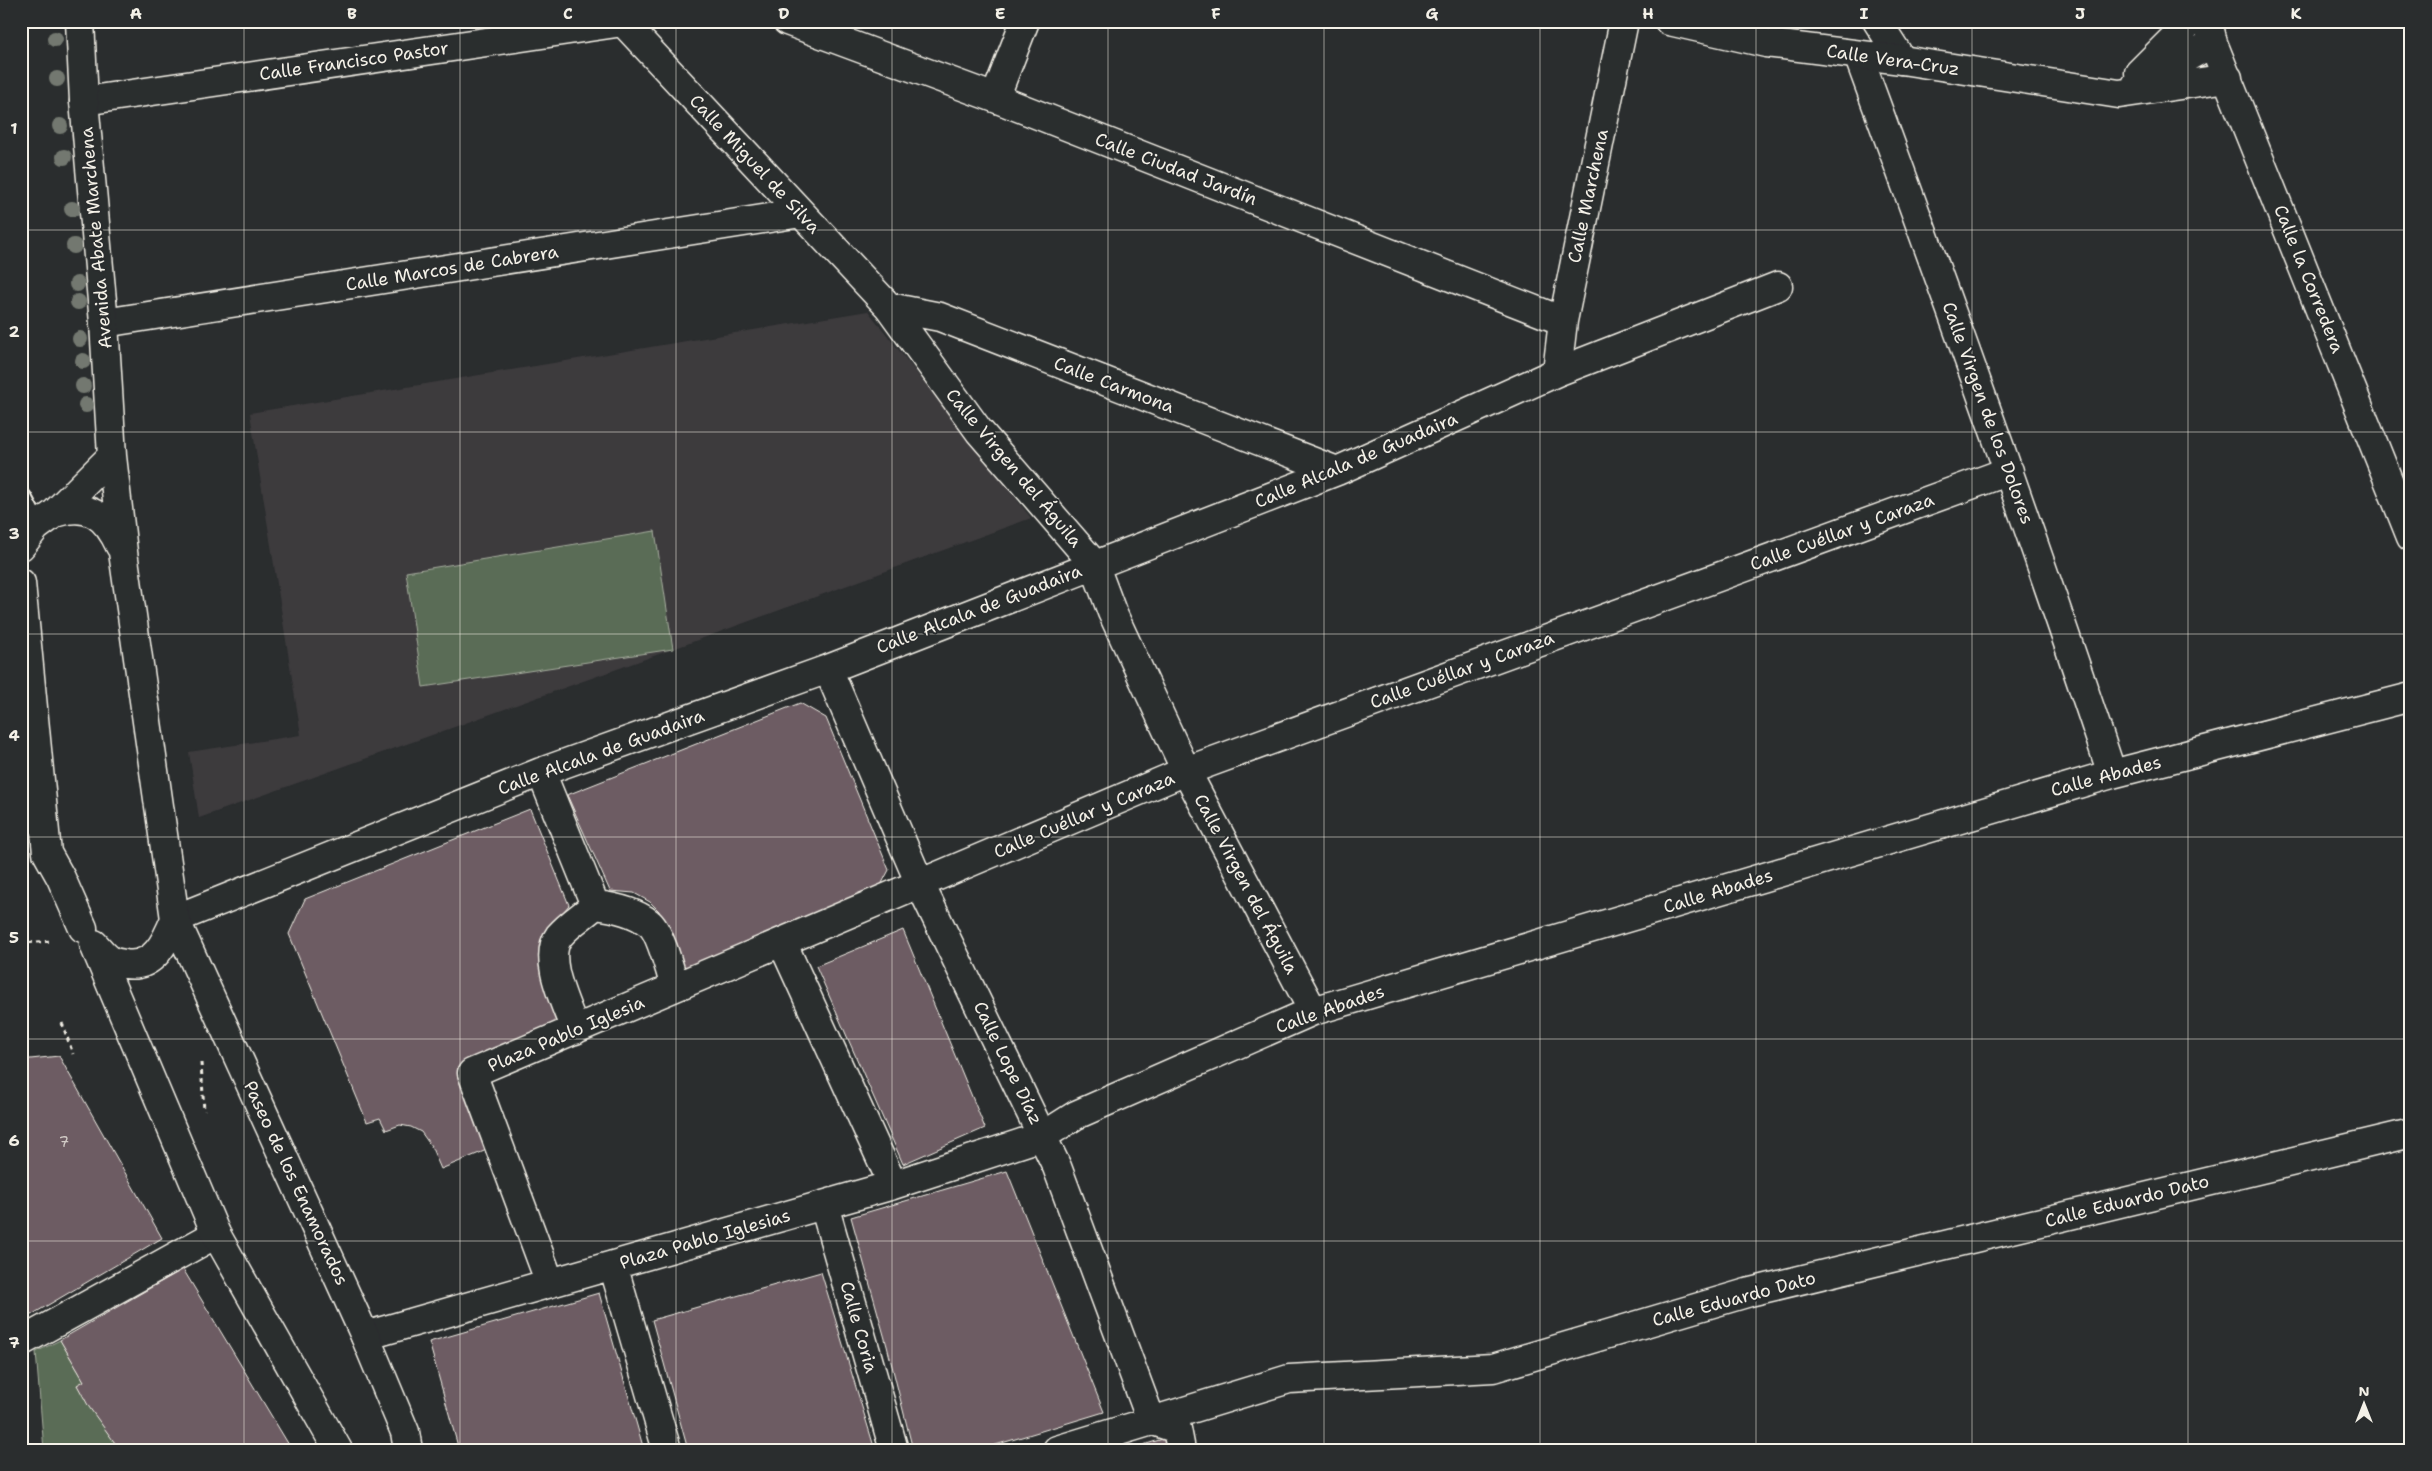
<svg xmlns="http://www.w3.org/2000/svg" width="2432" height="1471" font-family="'Shantell Sans',sans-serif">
<rect width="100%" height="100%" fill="#2a2d2e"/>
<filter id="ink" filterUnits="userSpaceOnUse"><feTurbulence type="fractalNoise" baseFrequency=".02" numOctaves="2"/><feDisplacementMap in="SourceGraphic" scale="10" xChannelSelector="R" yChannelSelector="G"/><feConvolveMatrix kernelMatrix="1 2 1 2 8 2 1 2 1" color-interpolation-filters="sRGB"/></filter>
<g filter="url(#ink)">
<!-- built -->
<path fill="#3e3b3e" d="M868,311L1031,518L673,649L199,818L189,752L301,735L250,413Z"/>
<!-- green -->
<path fill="#5a6c56" stroke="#a7ae9f" d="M655,531L673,649L423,687L406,572Z
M60,1340L84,1381L77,1385L120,1450H44L36,1352Z"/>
<!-- building -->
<path fill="#6d5c64" stroke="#f4f1e8" d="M800,703L826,718L889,870L873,900L685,975L659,911L650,902L634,893L610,891L567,795Z
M530,809L569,905L550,928L569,1021L457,1068L489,1149L441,1169L431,1146L421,1132L411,1127L400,1125L386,1130L380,1118L367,1122L289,934L305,899Z
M903,930L985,1128L903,1164L816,966Z
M59,1056L162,1238L26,1318L21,1224V1060Z
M1007,1171L1104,1412L979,1450H913L887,1346L851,1217Z
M183,1269L292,1450H120L89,1407L77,1385L84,1381L60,1340Z
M821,1272L875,1450H688L652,1320Z
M599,1293L644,1450H459L429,1342Z
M1166,1438L1168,1450H1127Z"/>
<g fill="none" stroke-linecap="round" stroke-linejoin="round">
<defs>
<path id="lane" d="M21,499L36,527"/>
<path id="street" d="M622,21L889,307L979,431L1094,564L1112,612L1186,771L1313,1011
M787,21L995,98L1563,321
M1877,21L1902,60
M1858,55C1946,294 2032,532 2112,774
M995,98L1025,21
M84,101L623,22
M889,307L940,317L1337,471
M104,323L801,213
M1557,372L1563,321L1624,21
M828,669L920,884L1057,1167L1151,1420L1177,1429L1181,1450
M541,772L595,905C584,915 569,924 559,936C542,959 567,1006 575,1030
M595,905C613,907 634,911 649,923C660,931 671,974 675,987
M175,919L541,772L828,669L1337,471L1557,372L1778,286
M782,942L893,1185
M824,1205L894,1450
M613,1265L667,1450
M550,1283L472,1073L1186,771L2009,471
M365,1336L893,1185L1043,1136L1076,1115L1313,1011L2112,774L2411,697
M21,1342L216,1234
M1057,1450L1289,1379L1493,1368L1750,1292L2411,1133"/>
<path id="secondary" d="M80,21L84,101L104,323L112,456L123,552L175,919C166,941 154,969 125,964C120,963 114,963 110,960C104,956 99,949 94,944
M1669,21L1766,43L1902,60L2119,94L2228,78
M2208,21L2213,43L2411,537
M2139,73L2191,21
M2136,85L2213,43
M55,513C89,502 106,516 120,546
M21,546L36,527L55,513L112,456
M21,583L47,853L61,878L83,928
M175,919L365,1336L405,1432L408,1450
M95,947L216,1234L338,1450"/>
</defs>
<!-- lane casing -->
<use href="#lane" stroke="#f4f1e8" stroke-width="25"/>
<!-- street casing -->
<use href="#street" stroke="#f4f1e8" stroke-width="31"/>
<!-- secondary casing -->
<use href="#secondary" stroke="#f4f1e8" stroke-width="31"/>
<!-- path -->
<path stroke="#f4f1e8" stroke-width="3" stroke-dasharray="4 4" stroke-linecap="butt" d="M21,943L51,941
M62,1023L73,1054
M201,1063L204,1111"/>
<!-- lane -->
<use href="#lane" stroke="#2a2d2e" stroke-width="21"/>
<!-- street -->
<use href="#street" stroke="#2a2d2e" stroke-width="28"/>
<!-- secondary -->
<use href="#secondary" stroke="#2a2d2e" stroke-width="28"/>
</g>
<!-- trees -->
<g fill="#737870">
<circle cx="55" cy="39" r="8"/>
<circle cx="57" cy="79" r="8"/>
<circle cx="60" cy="126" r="8"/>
<circle cx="64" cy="157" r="8"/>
<circle cx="72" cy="209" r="8"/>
<circle cx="74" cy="246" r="8"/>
<circle cx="77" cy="284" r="8"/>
<circle cx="78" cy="302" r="8"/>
<circle cx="80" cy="339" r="8"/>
<circle cx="83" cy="361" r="8"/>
<circle cx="83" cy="386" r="8"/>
<circle cx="86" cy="405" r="8"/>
</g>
</g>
<!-- grid -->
<path fill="none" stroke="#f4f1e8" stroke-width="1" stroke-opacity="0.55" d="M244,21V1450M460,21V1450M676,21V1450M892,21V1450M1108,21V1450M1324,21V1450M1540,21V1450M1756,21V1450M1972,21V1450M2188,21V1450M21,230H2411M21,432H2411M21,634H2411M21,837H2411M21,1039H2411M21,1241H2411"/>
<g text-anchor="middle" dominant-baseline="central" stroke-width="4" stroke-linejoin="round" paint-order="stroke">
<!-- number labels -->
<g font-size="15" fill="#d2ccc7">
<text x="64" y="1142">7</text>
</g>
<!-- street labels -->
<g font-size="18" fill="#f4f1e8" stroke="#2a2d2e">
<text transform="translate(1893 60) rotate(8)">Calle Vera-Cruz</text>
<text transform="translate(354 61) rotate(-8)">Calle Francisco Pastor</text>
<text transform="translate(755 164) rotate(47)">Calle Miguel de Silva</text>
<text transform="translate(1176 169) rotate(21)">Calle Ciudad Jardín</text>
<text transform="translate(1588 196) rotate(-78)">Calle Marchena</text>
<text transform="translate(96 238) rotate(-95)">Avenida Abate Marchena</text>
<text transform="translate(452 268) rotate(-9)">Calle Marcos de Cabrera</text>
<text transform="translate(2309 279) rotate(68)">Calle la Corredera</text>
<text transform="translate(1114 385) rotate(21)">Calle Carmona</text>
<text transform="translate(1988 413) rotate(70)">Calle Virgen de los Dolores</text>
<text transform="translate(1356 460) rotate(-23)">Calle Alcala de Guadaira</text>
<text transform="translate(1014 468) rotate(50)">Calle Virgen del Águila</text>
<text transform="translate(1842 532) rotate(-20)">Calle Cuéllar y Caraza</text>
<text transform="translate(979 609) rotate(-21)">Calle Alcala de Guadaira</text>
<text transform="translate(1462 670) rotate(-20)">Calle Cuéllar y Caraza</text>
<text transform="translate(601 752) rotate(-20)">Calle Alcala de Guadaira</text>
<text transform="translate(2106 776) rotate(-15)">Calle Abades</text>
<text transform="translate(1084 815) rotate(-23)">Calle Cuéllar y Caraza</text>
<text transform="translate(1246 884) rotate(62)">Calle Virgen del Águila</text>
<text transform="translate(1718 891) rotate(-17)">Calle Abades</text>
<text transform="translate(1330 1009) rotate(-19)">Calle Abades</text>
<text transform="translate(566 1034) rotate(-23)">Plaza Pablo Iglesia</text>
<text transform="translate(1008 1063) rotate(64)">Calle Lope Díaz</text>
<text transform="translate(296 1183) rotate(65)">Paseo de los Enamorados</text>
<text transform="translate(2127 1201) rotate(-14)">Calle Eduardo Dato</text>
<text transform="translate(705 1239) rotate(-16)">Plaza Pablo Iglesias</text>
<text transform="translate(1734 1299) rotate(-15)">Calle Eduardo Dato</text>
<text transform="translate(859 1327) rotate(74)">Calle Coria</text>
</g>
</g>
<!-- margin -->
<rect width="2432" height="1471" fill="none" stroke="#2a2d2e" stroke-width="55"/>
<!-- north arrow -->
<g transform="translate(2364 1404)" stroke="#2a2d2e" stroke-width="4" paint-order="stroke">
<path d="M0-4L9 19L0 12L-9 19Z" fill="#f4f1e8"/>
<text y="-8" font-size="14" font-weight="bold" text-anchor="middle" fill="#f4f1e8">N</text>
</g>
<rect x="28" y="28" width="2376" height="1416" fill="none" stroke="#f4f1e8" stroke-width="2"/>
<g font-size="16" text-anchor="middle" font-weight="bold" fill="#f4f1e8">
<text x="136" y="19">A</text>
<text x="352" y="19">B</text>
<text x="568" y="19">C</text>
<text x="784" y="19">D</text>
<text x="1000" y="19">E</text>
<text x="1216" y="19">F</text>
<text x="1432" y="19">G</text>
<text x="1648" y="19">H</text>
<text x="1864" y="19">I</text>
<text x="2080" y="19">J</text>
<text x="2296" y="19">K</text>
<text x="14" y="134">1</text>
<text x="14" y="337">2</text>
<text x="14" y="539">3</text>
<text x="14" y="741">4</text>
<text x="14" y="943">5</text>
<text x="14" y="1146">6</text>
<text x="14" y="1348">7</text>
</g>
</svg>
